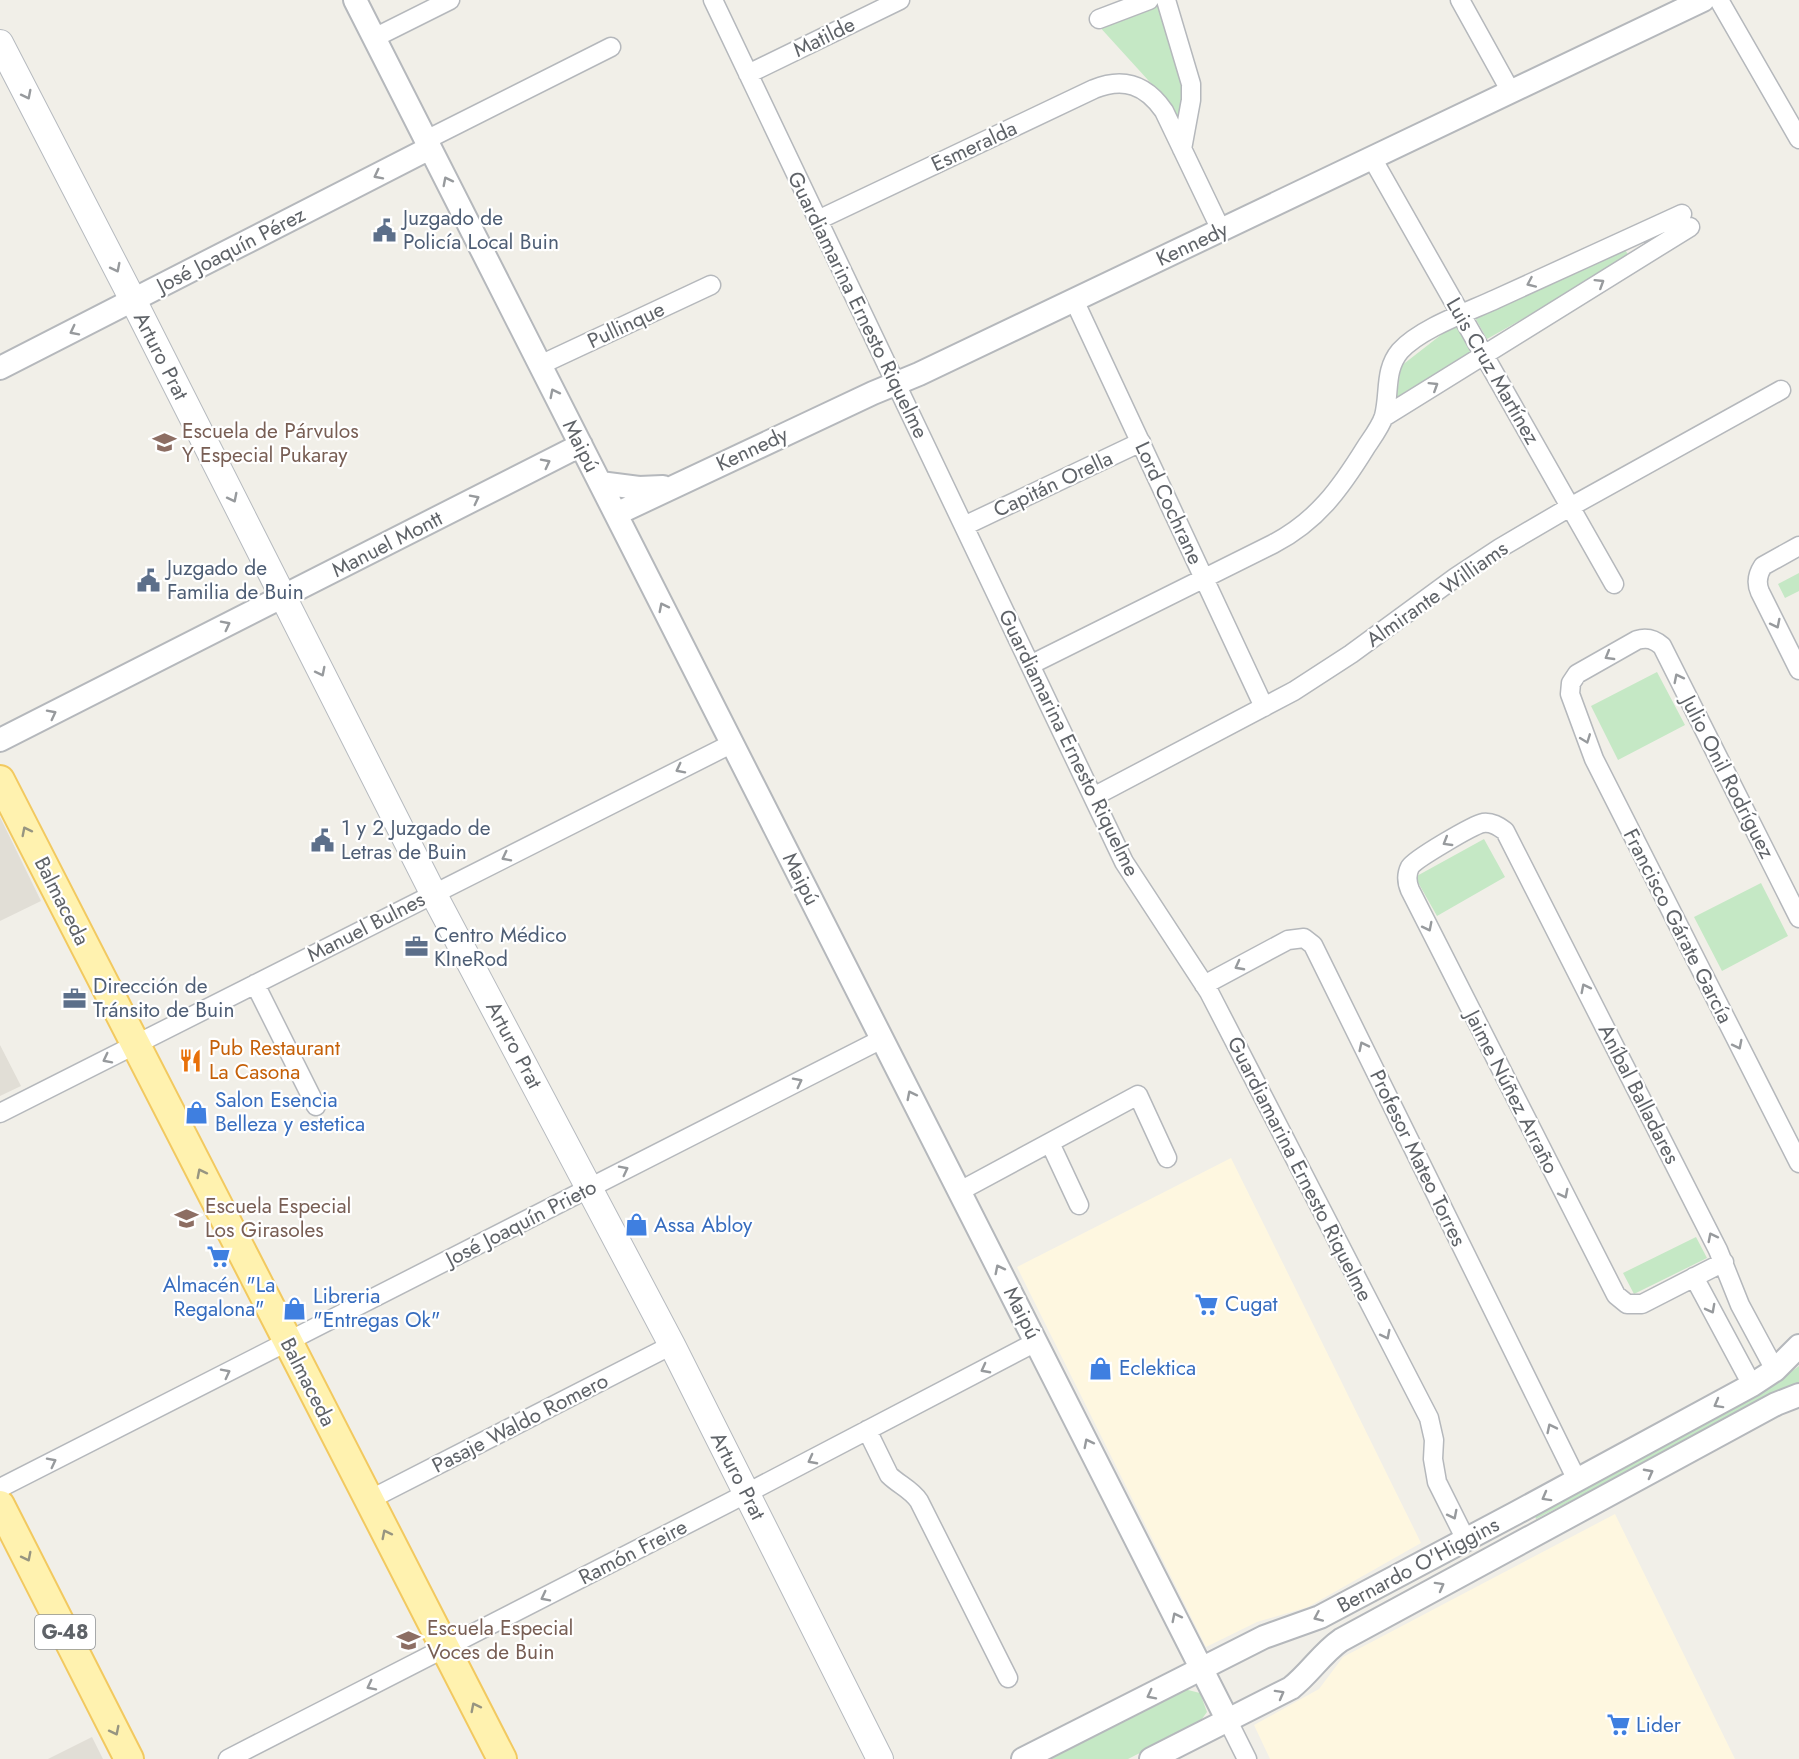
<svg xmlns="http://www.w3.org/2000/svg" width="1799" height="1759" font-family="Jost,sans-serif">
<rect width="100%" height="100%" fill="#f1efe8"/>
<!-- commercial -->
<path fill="#fef7e0" d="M1231,1158L1421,1543L1308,1607L1257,1622L1206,1647L1017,1267Z
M1615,1514L1735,1759H1270L1254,1725L1319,1689L1343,1657Z"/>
<!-- education -->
<path fill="#e1ded6" d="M0,817L41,901L0,921Z
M0,1045L21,1086L0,1096Z
M92,1737L103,1759H48Z"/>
<!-- green -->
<path fill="#c5e8c5" d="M1160,0L1185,90L1180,124L1158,91L1097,24Z
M1623,246L1630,258L1487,339L1474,316Z
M1455,324L1473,356L1396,402L1401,366Z
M1799,573V591L1785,598L1778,584Z
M1657,672L1685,725L1618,760L1591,706Z
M1484,839L1505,877L1437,916L1415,877Z
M1761,883L1788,936L1722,971L1694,917Z
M1696,1237L1707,1258L1634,1294L1623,1273Z
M1799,1366V1385L1792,1386L1536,1519L1534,1513L1614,1472L1773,1385Z
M1184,1689L1200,1693L1207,1712L1199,1723L1128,1759H1044Z"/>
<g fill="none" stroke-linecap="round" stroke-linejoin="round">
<defs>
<path id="minor" d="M713,0L1124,862L1209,992L1429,1418L1434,1440L1433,1459L1437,1482L1466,1540
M1166,0L1191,84V100L1182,149
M1460,0L1511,92
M1719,0L1799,139
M1099,19L1149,0
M374,38L450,0
M748,74L900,0
M426,140L611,47
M1372,158L1614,584
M818,220L1094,89C1124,77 1146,85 1164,111L1221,230
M1074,300L1264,707
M540,365L711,285
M1384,417L1690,227
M964,526L1141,442
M1799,546L1763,566C1757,575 1756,583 1760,592L1799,670
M1030,665L1273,544C1317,521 1340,489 1366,447C1372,438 1381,426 1384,416C1390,393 1384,370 1400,351C1421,328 1468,312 1496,299C1558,271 1620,242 1682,214
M1093,797L1294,691L1351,654L1456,577L1500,548L1570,507L1781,390
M1799,918L1662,646C1654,639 1647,637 1637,640L1577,674L1571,683L1570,694L1594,759L1799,1163
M255,984L316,1106
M1204,985L1288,940L1304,938L1313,945L1577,1480
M0,1113L733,743
M1050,1143L1079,1205
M960,1191L1138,1095L1167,1158
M1724,1262L1642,1304H1627L1616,1295L1410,890C1407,883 1406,875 1410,867C1415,859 1473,825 1483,823C1492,822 1498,826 1505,831L1718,1250L1740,1305L1775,1370
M1694,1277L1752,1385
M867,1430L889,1475C899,1485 911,1489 919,1501L1008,1678
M0,1488L882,1039
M369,1500L672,1345
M1228,1721L1247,1759
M228,1759L730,1502L1036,1342"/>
<path id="tertiary" d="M355,0L1228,1721
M0,368L430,148
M600,483L639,488L663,487
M616,514L873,393L919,374L1703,0
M0,740L581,445
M1023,1759L1264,1637L1320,1617L1516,1513L1752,1385L1775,1370L1799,1346
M1151,1759L1291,1688C1310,1673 1322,1653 1341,1640L1776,1404L1799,1395"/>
<path id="secondary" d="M0,43L133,300L433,893L672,1345L880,1759"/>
<path id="primary" d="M0,780L502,1759
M0,1505L129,1759"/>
</defs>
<!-- minor casing -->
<use href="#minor" stroke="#b5b8bc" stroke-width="21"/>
<!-- tertiary casing -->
<use href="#tertiary" stroke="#b5b8bc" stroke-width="26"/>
<!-- secondary casing -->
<use href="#secondary" stroke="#b6babf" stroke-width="28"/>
<!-- primary casing -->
<use href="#primary" stroke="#f2c960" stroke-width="32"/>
<!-- minor -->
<use href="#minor" stroke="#fff" stroke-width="18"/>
<!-- tertiary -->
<use href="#tertiary" stroke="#fff" stroke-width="22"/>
<!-- secondary -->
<use href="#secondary" stroke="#fff" stroke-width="26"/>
<!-- primary -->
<use href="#primary" stroke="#fff2af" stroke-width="28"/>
</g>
<!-- one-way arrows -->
<defs><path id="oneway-chevron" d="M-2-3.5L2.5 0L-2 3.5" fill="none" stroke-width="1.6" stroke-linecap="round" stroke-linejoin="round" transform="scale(1.5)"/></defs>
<g stroke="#979a9d">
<use href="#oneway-chevron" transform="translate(27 95) rotate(63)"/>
<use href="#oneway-chevron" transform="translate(378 175) rotate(153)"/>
<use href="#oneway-chevron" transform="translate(447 181) rotate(-117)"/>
<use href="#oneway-chevron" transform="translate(116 268) rotate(63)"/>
<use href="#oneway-chevron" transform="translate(1531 283) rotate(156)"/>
<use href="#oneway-chevron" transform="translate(1600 283) rotate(-32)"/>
<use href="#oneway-chevron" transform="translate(74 331) rotate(153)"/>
<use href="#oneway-chevron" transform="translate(1434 386) rotate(-32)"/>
<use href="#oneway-chevron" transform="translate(554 393) rotate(-117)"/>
<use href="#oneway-chevron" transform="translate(546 463) rotate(-27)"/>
<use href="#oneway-chevron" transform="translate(233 498) rotate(63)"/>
<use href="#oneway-chevron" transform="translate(475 499) rotate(-27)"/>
<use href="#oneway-chevron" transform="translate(663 607) rotate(-117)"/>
<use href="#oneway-chevron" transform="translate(1776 624) rotate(63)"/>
<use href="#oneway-chevron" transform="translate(226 625) rotate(-27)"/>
<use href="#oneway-chevron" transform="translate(1609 656) rotate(150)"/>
<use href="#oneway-chevron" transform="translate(321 672) rotate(63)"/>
<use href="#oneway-chevron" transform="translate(1678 678) rotate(-117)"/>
<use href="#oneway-chevron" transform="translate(52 714) rotate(-27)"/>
<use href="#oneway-chevron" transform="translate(1586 739) rotate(69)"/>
<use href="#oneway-chevron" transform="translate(680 769) rotate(153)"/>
<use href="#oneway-chevron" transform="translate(1447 842) rotate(149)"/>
<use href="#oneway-chevron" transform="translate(506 857) rotate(153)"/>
<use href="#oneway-chevron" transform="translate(1428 927) rotate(63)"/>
<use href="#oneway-chevron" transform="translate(1239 966) rotate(152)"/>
<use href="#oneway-chevron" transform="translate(1585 988) rotate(-117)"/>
<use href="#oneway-chevron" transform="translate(1738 1045) rotate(63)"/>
<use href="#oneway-chevron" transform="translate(1363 1046) rotate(-116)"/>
<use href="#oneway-chevron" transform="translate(107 1059) rotate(153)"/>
<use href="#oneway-chevron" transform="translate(798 1082) rotate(-27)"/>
<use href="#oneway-chevron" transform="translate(911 1095) rotate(-117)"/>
<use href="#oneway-chevron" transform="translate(624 1170) rotate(-27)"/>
<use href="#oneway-chevron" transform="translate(1564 1194) rotate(63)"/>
<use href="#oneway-chevron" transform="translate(1712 1237) rotate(-117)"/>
<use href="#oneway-chevron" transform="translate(999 1269) rotate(-117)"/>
<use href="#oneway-chevron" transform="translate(1711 1309) rotate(62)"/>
<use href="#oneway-chevron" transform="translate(1386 1335) rotate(63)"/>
<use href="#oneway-chevron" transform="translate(985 1369) rotate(152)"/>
<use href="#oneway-chevron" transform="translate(226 1373) rotate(-27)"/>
<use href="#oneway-chevron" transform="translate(1718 1404) rotate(151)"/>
<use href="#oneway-chevron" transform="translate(1551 1428) rotate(-116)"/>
<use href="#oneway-chevron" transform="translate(1088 1443) rotate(-117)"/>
<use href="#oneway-chevron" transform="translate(812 1460) rotate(152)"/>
<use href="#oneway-chevron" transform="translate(52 1462) rotate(-27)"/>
<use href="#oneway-chevron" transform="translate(1649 1473) rotate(-28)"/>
<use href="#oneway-chevron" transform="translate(1546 1497) rotate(151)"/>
<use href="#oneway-chevron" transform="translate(1453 1515) rotate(63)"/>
<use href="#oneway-chevron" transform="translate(1440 1586) rotate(-29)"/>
<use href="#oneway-chevron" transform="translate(545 1597) rotate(153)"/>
<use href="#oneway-chevron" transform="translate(1176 1617) rotate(-117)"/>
<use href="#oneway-chevron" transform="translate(1318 1617) rotate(156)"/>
<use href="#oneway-chevron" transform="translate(371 1686) rotate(153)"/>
<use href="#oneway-chevron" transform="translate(1280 1694) rotate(-29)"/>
<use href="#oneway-chevron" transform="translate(1151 1695) rotate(153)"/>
</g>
<g stroke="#979581">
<use href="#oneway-chevron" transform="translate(26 831) rotate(-117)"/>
<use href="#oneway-chevron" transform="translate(201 1173) rotate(-117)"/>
<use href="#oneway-chevron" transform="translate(386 1534) rotate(-117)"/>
<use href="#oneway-chevron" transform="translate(27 1557) rotate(63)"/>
<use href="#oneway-chevron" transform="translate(475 1707) rotate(-117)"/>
<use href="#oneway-chevron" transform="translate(115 1731) rotate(63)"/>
</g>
<!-- icons -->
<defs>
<symbol id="civic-bare" viewBox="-9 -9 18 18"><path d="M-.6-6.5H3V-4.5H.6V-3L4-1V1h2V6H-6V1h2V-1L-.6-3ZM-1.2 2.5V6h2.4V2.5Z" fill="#5c6f8a" stroke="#fff" stroke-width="2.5" paint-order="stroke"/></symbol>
<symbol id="school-bare" viewBox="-9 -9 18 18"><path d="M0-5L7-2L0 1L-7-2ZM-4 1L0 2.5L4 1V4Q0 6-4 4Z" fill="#8d6e63" stroke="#fff" stroke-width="2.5" paint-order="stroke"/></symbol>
<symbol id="office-bare" viewBox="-9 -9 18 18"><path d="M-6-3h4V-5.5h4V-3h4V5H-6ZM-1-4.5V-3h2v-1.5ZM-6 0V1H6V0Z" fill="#5c6f8a" stroke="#fff" stroke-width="2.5" paint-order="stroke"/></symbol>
<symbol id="restaurant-bare" viewBox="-9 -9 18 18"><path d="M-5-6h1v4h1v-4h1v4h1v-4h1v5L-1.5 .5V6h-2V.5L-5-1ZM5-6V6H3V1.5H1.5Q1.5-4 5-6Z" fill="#e8710a" stroke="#fff" stroke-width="2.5" paint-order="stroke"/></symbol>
<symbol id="shop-bare" viewBox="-9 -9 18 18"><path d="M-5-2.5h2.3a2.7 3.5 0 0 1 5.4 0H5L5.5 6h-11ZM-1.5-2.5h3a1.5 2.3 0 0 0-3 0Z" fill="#3f7fe0" stroke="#fff" stroke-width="2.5" paint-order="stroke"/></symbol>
<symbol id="supermarket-bare" viewBox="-9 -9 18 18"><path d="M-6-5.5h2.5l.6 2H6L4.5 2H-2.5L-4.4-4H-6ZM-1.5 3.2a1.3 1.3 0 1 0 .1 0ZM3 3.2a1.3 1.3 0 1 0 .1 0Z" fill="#3f7fe0" stroke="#fff" stroke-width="2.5" paint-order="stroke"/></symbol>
</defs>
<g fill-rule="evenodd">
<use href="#civic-bare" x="368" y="214" width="33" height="33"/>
<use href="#school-bare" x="148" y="426" width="33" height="33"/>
<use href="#civic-bare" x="132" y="564" width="33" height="33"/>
<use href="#civic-bare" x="306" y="824" width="33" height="33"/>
<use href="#office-bare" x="400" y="930" width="33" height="33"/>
<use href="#office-bare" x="58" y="982" width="33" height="33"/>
<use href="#restaurant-bare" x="174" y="1044" width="33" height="33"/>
<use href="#shop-bare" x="180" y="1096" width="33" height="33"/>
<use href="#school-bare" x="170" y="1202" width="33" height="33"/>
<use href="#shop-bare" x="620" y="1208" width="33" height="33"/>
<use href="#supermarket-bare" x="202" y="1240" width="33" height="33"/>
<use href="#supermarket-bare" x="1190" y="1288" width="33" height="33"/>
<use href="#shop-bare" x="278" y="1292" width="33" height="33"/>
<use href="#shop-bare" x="1084" y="1352" width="33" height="33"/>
<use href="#school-bare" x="392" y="1624" width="33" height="33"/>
<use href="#supermarket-bare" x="1602" y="1708" width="33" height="33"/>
</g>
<g text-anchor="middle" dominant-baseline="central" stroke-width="4.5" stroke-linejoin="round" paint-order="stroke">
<!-- shield labels -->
<rect fill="#fff" stroke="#8f9295" stroke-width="1.5" x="35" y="1615" width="60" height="34" rx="4.5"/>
<g font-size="20" font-weight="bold" fill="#5f6368">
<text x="65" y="1632">G-48</text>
</g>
<!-- street labels -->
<g font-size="21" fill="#5f6368" stroke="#fff">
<text transform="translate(824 37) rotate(-26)">Matilde</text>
<text transform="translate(974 146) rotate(-25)">Esmeralda</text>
<text transform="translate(1192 244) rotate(-25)">Kennedy</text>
<text transform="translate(231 250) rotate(-27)">José Joaquín Pérez</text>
<text transform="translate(858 305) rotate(64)">Guardiamarina Ernesto Riquelme</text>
<text transform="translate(626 325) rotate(-25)">Pullinque</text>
<text transform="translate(161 356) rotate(63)">Arturo Prat</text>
<text transform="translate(1493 371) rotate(60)">Luis Cruz Martínez</text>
<text transform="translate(581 446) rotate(63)">Maipú</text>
<text transform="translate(752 449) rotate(-25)">Kennedy</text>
<text transform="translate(1053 484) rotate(-25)">Capitán Orella</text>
<text transform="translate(1169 503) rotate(65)">Lord Cochrane</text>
<text transform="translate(387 544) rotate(-27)">Manuel Montt</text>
<text transform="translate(1437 594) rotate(-35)">Almirante Williams</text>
<text transform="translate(1069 743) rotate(64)">Guardiamarina Ernesto Riquelme</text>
<text transform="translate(1728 777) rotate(63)">Julio Onil Rodríguez</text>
<text transform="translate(801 879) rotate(63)">Maipú</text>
<text transform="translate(62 901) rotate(63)">Balmaceda</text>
<text transform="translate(1678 926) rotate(63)">Francisco Gárate García</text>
<text transform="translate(366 927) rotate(-27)">Manuel Bulnes</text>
<text transform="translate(514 1045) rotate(62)">Arturo Prat</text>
<text transform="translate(1512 1092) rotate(63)">Jaime Núñez Arraño</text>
<text transform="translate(1639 1094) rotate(63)">Aníbal Balladares</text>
<text transform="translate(1418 1158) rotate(64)">Profesor Mateo Torres</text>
<text transform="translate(1300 1169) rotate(63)">Guardiamarina Ernesto Riquelme</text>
<text transform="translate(521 1223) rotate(-27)">José Joaquín Prieto</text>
<text transform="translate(1022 1313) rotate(63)">Maipú</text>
<text transform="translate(308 1382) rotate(63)">Balmaceda</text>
<text transform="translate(520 1423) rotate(-27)">Pasaje Waldo Romero</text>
<text transform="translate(738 1476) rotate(63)">Arturo Prat</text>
<text transform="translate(633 1552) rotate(-27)">Ramón Freire</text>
<text transform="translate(1418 1565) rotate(-28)">Bernardo O'Higgins</text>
</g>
<!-- service labels -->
<g font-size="21" fill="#4e5e75" stroke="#fff" text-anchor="start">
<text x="403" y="218">Juzgado de<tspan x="403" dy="24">Policía Local Buin</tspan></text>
<text x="167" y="568">Juzgado de<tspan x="167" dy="24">Familia de Buin</tspan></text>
<text x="341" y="828">1 y 2 Juzgado de<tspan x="341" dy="24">Letras de Buin</tspan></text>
<text x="434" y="935">Centro Médico<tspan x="434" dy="24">KIneRod</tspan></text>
<text x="93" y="986">Dirección de<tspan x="93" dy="24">Tránsito de Buin</tspan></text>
</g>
<!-- education labels -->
<g font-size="21" fill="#785e54" stroke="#fff" text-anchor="start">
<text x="182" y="431">Escuela de Párvulos<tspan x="182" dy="24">Y Especial Pukaray</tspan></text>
<text x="205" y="1206">Escuela Especial<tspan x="205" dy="24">Los Girasoles</tspan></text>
<text x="427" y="1628">Escuela Especial<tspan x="427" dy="24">Voces de Buin</tspan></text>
</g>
<!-- food labels -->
<g font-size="21" fill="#c56008" stroke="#fff" text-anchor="start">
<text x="209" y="1048">Pub Restaurant<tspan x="209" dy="24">La Casona</tspan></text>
</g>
<!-- shop labels -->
<g font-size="21" fill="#366cbe" stroke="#fff" text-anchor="start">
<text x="215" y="1100">Salon Esencia<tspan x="215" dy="24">Belleza y estetica</tspan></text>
<text x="654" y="1225">Assa Abloy</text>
<text x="219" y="1285" text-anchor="middle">Almacén "La<tspan x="219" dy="24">Regalona"</tspan></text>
<text x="313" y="1296">Libreria<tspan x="313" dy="24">"Entregas Ok"</tspan></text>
<text x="1225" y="1304">Cugat</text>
<text x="1119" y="1368">Eclektica</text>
<text x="1636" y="1725">Lider</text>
</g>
</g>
</svg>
